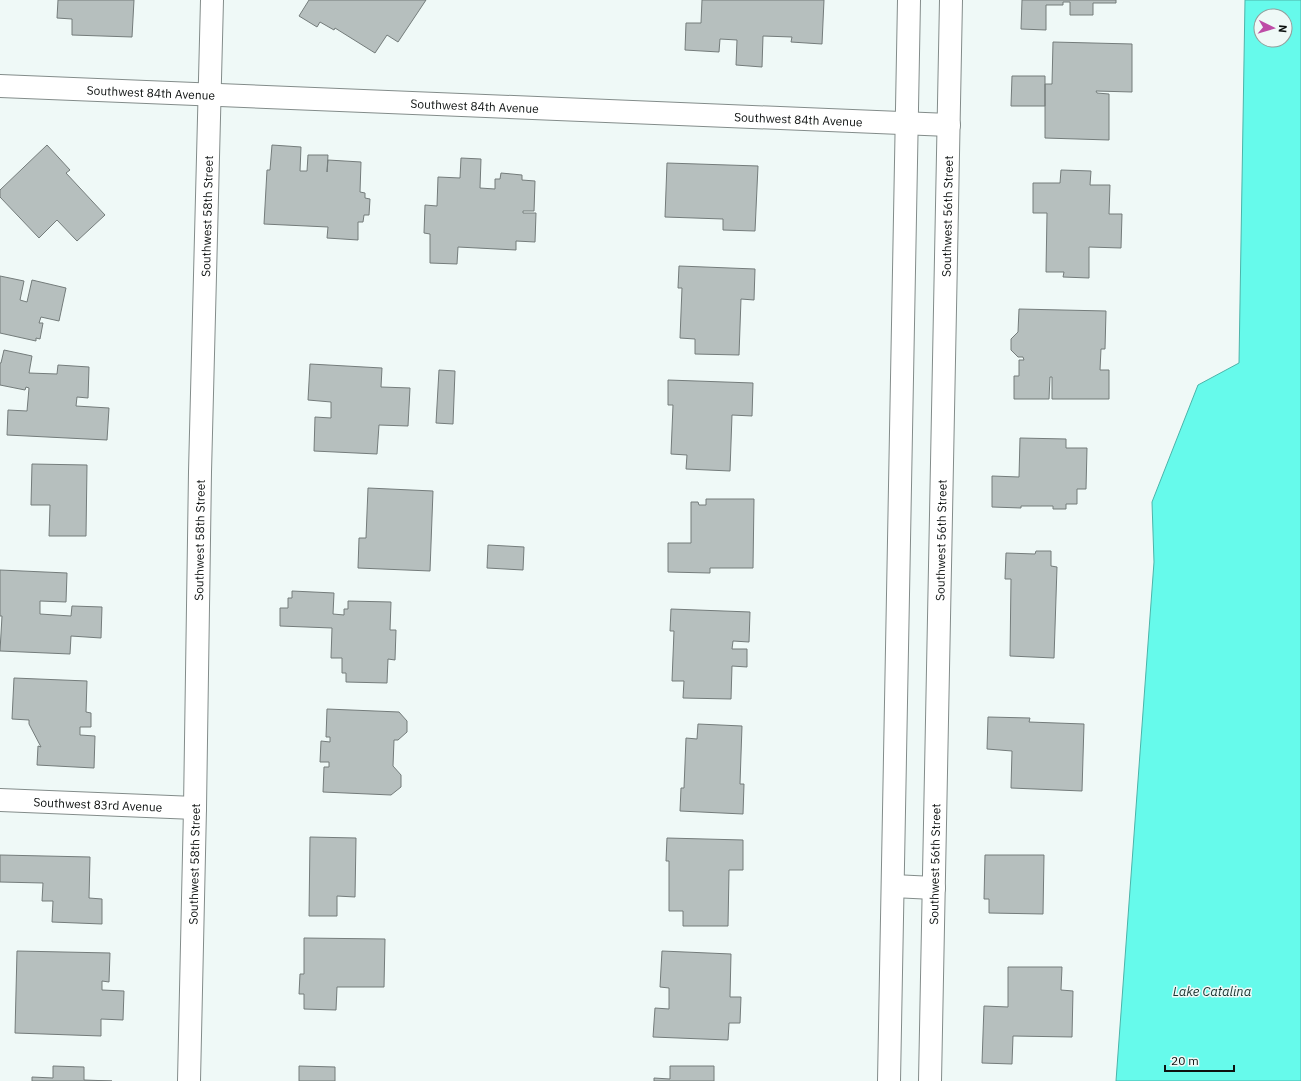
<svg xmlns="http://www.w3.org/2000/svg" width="1301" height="1081" font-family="'IBM Plex Sans',sans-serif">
<rect width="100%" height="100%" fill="#eff9f7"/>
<!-- water -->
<path fill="#66faeb" stroke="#4cb4aa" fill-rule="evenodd" d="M1245,0H1301V1081H1116L1154,562L1152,502L1198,385L1239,363ZM1261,16H1285V40H1261Z"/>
<!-- building -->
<path fill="#b6bfbe" stroke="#747c7b" d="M58,0H134L132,37L72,35V19L57,18Z
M309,0H426L398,42L387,35L375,53L335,28L334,30L320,22L317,27L299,16Z
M702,0H824L822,44L791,42L792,37L763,36L762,67L736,65L737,40L720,39L719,52L685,50L686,23H701Z
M1022,0H1116V3H1093V15H1070V2H1063V5H1046V30L1021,29Z
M1053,42L1132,44V92L1096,91L1097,93L1109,94V140L1045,138V84H1052Z
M1012,76H1045V106H1011Z
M47,145L70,170L66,173L105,215L77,241L57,220L39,238L0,197V190Z
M272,145L301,147L300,171H307L308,155H328L327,172L328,160L361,162L360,192L365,193V198L370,199L369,215H364L363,222H358V240L327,238L328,227L264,224L267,170H270Z
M461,158L481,159L480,188L495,189V179H500L501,173L522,175V180L535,181L534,211H523V213H536L535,242L516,241V250L458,247L457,264L430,263V234L424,233L425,205L437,206L438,177L460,178Z
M667,163L758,166L755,231L723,230V219L665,217Z
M1061,170L1091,171L1090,185H1110L1109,214H1122L1121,248L1089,247V278L1063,277L1064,272H1046L1047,213H1033V183H1060Z
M679,266L755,269L754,300L741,299L739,355L695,354V339L680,338L682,288H678Z
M0,276L24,281L20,300L27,302L32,280L66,288L59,321L41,317L39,323H43L40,339L36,338V341L0,333Z
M1019,309L1106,311L1105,349H1101L1100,370H1109V399H1052V377H1050L1049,399H1014V376H1019V360H1024L1023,357H1018L1011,350V339L1018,332Z
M4,350L32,356L29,373L57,374L58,365L89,367L88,398L77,397L76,406L109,408L107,440L7,435L8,410L27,411L29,388L26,387L25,390L0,385V363H1Z
M310,364L382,368L381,387L410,388L408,426L379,425L377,454L314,451L315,417L331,418V402L308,400Z
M439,370L455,371L453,424L436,423Z
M668,380L753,383L752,416L732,415L730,471L686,469L687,455L671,454L673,405H668Z
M1020,438L1066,439V448H1087L1086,489H1077V504H1066V509H1053V506H1021V508L992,507V476L1019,477Z
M32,464L87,465L86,536H49L50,505H31Z
M368,488L433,491L430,571L358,568L359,538H366Z
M706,499H754L753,568H710V573L668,572V543H691V502H698L699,505H706Z
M488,545L524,547L523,570L487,568Z
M1036,551H1051V566L1057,567L1054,658L1010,656L1011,579H1005L1006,553L1035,554Z
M0,570L67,573L66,602L40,601V614L71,616L72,606L102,607L101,638L71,636L70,654L0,651L2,616H0Z
M292,591L334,593L333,614L344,615V609H348V601L391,602L390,630H396L395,660L388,659L387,683L346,682V673H342V658H331L332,628L280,626V608H288V598H292Z
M671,609L750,612L749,642L733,641L732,649H747V667L732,666L731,699L683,698L684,681H672L674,631H670Z
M14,678L87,681L86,712L91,713V727H80V735L95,736L94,768L37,765L38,746L41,747L29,724V720L12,719Z
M327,709L399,712L407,721V732L398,740H394L393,766L401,775V787L391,795L323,792L324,767H329V762H320L321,741L330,742V737H326Z
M988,717L1030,718L1029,722L1084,724L1082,791L1011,788L1012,751L987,749Z
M698,724L742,726L740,784H744L743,814L680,811L681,788H684L686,738L697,739Z
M310,837L356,838L355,897L337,896V916H309Z
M667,838L743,840V870H729L728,926H683V911H669V861H666Z
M0,855L90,857L89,898L102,899V924L52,922L53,901H42L43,883L0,882Z
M985,855H1044L1043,914L989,913V899H984Z
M304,938L385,939L384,987H337L336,1010L304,1009V994H299L300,974H304Z
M17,951L110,953L109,982L102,981V990L124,991L123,1020L101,1019V1036L15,1033Z
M662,951L731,954L730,997H741L740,1023H729L728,1040L653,1037L655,1008L669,1009V988L660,987Z
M1008,967H1062L1061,990L1073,991L1072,1037L1013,1036L1012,1064L982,1063L984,1006L1008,1007Z
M53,1066L84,1067V1080L112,1081H32V1077L53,1078Z
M299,1066L335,1067V1081H299Z
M670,1066H714V1081H654V1078L670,1079Z"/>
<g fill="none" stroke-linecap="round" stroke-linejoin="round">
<defs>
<g id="minor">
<path id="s1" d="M0,86L949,125"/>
<path id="s2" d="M0,800L195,808"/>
<path id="s3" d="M189,1081L195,808L200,472L212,0"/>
</g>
<g id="secondary">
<path d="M893,886L934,888"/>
<path d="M889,1081L909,0"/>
<path id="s4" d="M930,1081L951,0"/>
</g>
</defs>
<!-- minor casing -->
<use href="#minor" stroke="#838c8a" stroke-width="24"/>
<!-- secondary casing -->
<use href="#secondary" stroke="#838c8a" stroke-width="24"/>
<!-- minor -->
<use href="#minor" stroke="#fff" stroke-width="22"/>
<!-- secondary -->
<use href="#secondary" stroke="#fff" stroke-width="22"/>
</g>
<g text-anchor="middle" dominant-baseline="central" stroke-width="3" stroke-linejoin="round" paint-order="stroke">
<!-- street labels -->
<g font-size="12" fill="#0e1211" stroke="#eff9f7">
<text stroke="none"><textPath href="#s1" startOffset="151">Southwest 84th Avenue</textPath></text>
<text stroke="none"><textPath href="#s1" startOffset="475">Southwest 84th Avenue</textPath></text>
<text stroke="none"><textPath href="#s1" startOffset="799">Southwest 84th Avenue</textPath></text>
<text stroke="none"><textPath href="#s3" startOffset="865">Southwest 58th Street</textPath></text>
<text stroke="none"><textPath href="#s4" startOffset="865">Southwest 56th Street</textPath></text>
<text stroke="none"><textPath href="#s3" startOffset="541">Southwest 58th Street</textPath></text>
<text stroke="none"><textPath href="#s4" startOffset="541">Southwest 56th Street</textPath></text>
<text stroke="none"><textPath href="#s2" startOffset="98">Southwest 83rd Avenue</textPath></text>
<text stroke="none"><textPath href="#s3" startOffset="217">Southwest 58th Street</textPath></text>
<text stroke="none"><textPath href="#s4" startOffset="217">Southwest 56th Street</textPath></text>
</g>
<!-- water labels -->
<g font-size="13" font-style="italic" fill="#1b3431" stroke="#eff9f7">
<text x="1212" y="991">Lake Catalina</text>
</g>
</g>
<!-- north arrow -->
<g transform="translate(1273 28) rotate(95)"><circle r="19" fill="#eff9f7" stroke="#959d9b"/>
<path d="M0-3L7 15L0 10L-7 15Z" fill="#be4ca7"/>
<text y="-6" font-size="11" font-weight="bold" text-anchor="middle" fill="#0e1211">N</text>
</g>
<!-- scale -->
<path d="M1165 1065v6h69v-6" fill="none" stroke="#0e1211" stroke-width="2"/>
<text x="1171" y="1065" font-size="12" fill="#0e1211" stroke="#eff9f7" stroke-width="3" paint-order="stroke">20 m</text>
</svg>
